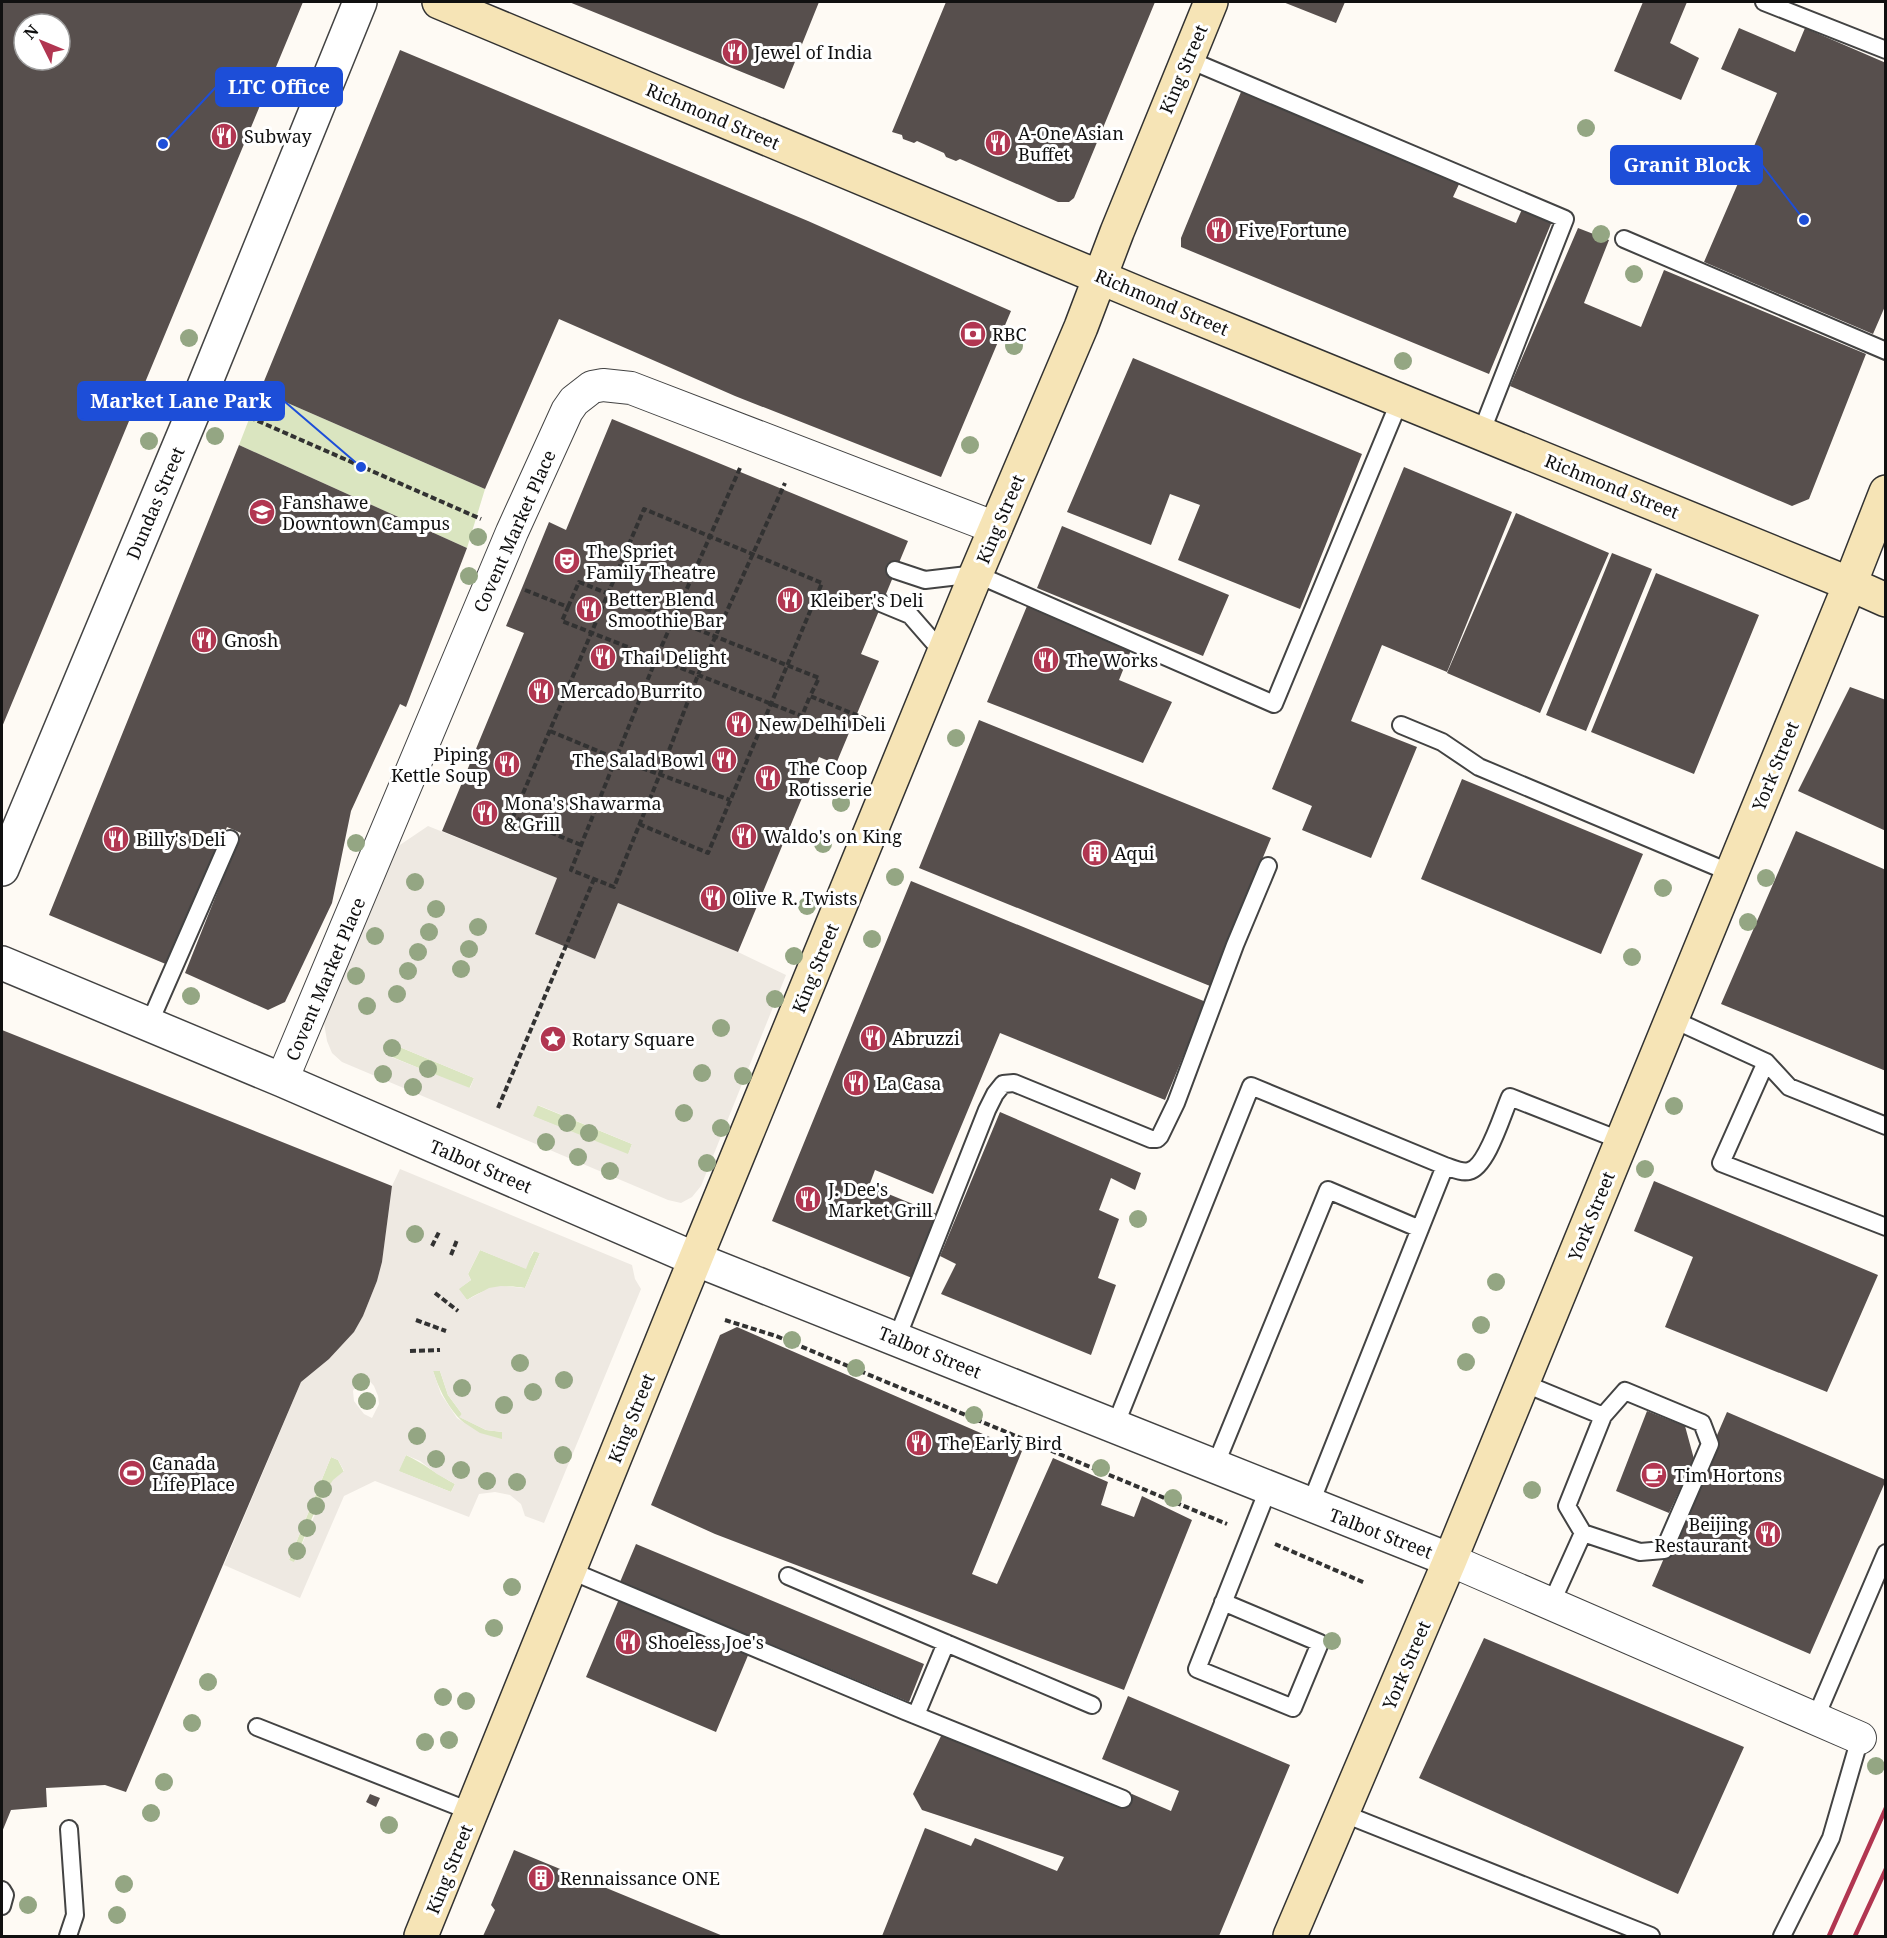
<svg xmlns="http://www.w3.org/2000/svg" width="1887" height="1938" font-family="'Noto Serif',serif">
<rect width="100%" height="100%" fill="#fefaf4"/>
<!-- green -->
<path fill="#dae5c0" d="M260,391L485,489L467,548L239,445Z
M390,1043L474,1078L469,1089L385,1054Z
M537,1105L632,1144L628,1155L532,1116Z
M480,1250L525,1268L534,1251L540,1253L525,1288C503,1284 486,1288 467,1300L458,1289L471,1280L468,1274Z
M433,1371H440L448,1395L462,1414L460,1417L486,1430L503,1432L502,1440C464,1435 444,1405 433,1371Z
M406,1455C423,1463 438,1475 455,1484L451,1492L398,1471Z
M331,1457L338,1460L344,1472C318,1491 307,1533 294,1563L289,1560Z"/>
<!-- plaza -->
<path fill="#eee9e2" fill-rule="evenodd" d="M428,826L557,878L535,934L595,959L618,903L738,952L786,975L701,1186L692,1197L681,1203L668,1200L342,1062L332,1053L327,1041L324,1023L328,1008L394,849ZM390,1043L474,1078L470,1088L386,1055ZM538,1105L632,1144L628,1154L533,1116Z
M400,1169L632,1265L635,1279L641,1289L544,1523L525,1516L521,1504L510,1495L495,1492L479,1494L469,1517L375,1481L344,1496L300,1598L224,1565L301,1382L329,1359L354,1332L363,1316L377,1281L382,1262L392,1186ZM480,1250L526,1269L533,1251L540,1253L525,1288L501,1286L489,1288L467,1300L459,1289L471,1280L468,1274ZM433,1371H440L448,1395L462,1414L459,1417L486,1430L502,1432V1439L480,1433L457,1418L441,1394ZM360,1375L367,1378L374,1386L378,1396L379,1404L372,1418L364,1414L354,1401L353,1391ZM406,1455L420,1461L437,1474L455,1484L451,1492L399,1471ZM331,1457L338,1460L344,1471L333,1480L325,1492L294,1562L289,1560Z"/>
<!-- building -->
<path fill="#574f4d" fill-rule="evenodd" d="M2,2H303L2,727ZM24,24H60V60H24Z
M569,2H819L784,89Z
M946,2H1155L1074,198L1069,202H1058L960,159L956,161L946,157L944,153L917,141L914,143L903,139L902,135L892,132Z
M1283,2H1345L1336,23Z
M1643,2H1687L1670,43L1699,58L1681,100L1614,71Z
M1739,28L1795,52L1805,28L1886,63V304L1873,334L1704,262L1777,93L1721,69Z
M400,50L808,221L1011,311L941,477L735,396L559,319L485,489L260,391Z
M1241,92L1460,182L1453,197L1516,223L1523,207L1553,219L1489,374L1181,247V238Z
M1578,228L1609,240L1584,303L1641,327L1664,270L1866,354L1809,499L1792,506L1510,386Z
M1133,358L1362,454L1300,609L1178,560L1200,505L1170,494L1151,545L1067,512Z
M612,419L908,541L861,654L879,661L836,764L819,757L738,952L618,903L595,959L535,934L557,878L442,831L524,633L506,626L522,588L549,522L566,530Z
M239,445L467,548L406,707L400,704L351,811L332,903L285,1002L268,1010L185,973L241,833L227,827L168,965L49,915Z
M1404,467L1512,512L1447,672L1382,645L1351,721L1417,747L1371,858L1302,830L1312,806L1272,789Z
M1516,513L1609,553L1540,713L1447,673Z
M1062,526L1229,595L1203,656L1037,588Z
M1612,553L1652,569L1586,731L1546,715Z
M1656,573L1759,615L1694,774L1591,732Z
M1027,606L1131,650L1119,680L1172,702L1143,763L987,702Z
M1850,687L1886,700V831L1798,791Z
M979,720L1271,838L1210,986L919,868Z
M1462,779L1643,854L1601,954L1421,879Z
M1796,831L1886,870V1071L1721,1004Z
M911,881L1206,1002L1165,1100L1000,1033L933,1194L875,1170L869,1186L937,1214L912,1278L772,1221Z
M2,1030L392,1186L382,1262L377,1281L363,1316L354,1332L329,1359L301,1382L126,1792L105,1785L46,1788L47,1807L11,1810L2,1832Z
M1000,1112L1141,1173L1135,1190L1111,1178L1099,1210L1119,1219L1098,1278L1116,1285L1091,1355L941,1294L956,1264L940,1256Z
M1654,1181L1878,1275L1827,1392L1665,1327L1693,1257L1634,1231Z
M737,1327L1022,1451L972,1574L997,1584L1053,1458L1108,1482L1101,1505L1134,1517L1142,1496L1192,1520L1124,1690L715,1534L651,1505L720,1335Z
M1647,1411L1685,1426L1694,1459L1669,1513L1616,1491Z
M1727,1412L1886,1480L1810,1654L1652,1586Z
M636,1544L924,1664L909,1702L620,1582Z
M619,1599L749,1653L716,1732L586,1677Z
M1484,1638L1744,1747L1678,1894L1419,1778Z
M1128,1696L1290,1765L1219,1936H882L925,1828L971,1846L975,1838L1057,1871L1064,1857L922,1810L913,1794L942,1734L1129,1805L1132,1794L1171,1811L1179,1791L1102,1759Z
M370,1794L380,1798L376,1807L366,1802Z
M514,1850L723,1936H483L495,1910L491,1905Z"/>
<g fill="none" stroke-linecap="round" stroke-linejoin="round">
<defs>
<path id="service" d="M1764,2L1886,50
M1187,59L1565,219L1481,433
M1624,239L1886,351
M895,570L925,580L976,574L1274,704L1400,400
M881,603L910,615L944,654
M1401,725L1442,742L1479,767L1731,873
M1672,1019L1766,1062L1789,1087L1886,1126
M149,1024L230,839
M1766,1062L1721,1163L1886,1227
M897,1338L987,1110L995,1094L1003,1084L1014,1083L1151,1139H1157L1160,1136L1176,1103L1235,945L1268,866
M1523,1383L1603,1416L1625,1391L1702,1423L1710,1444L1664,1550L1640,1552L1583,1533L1567,1506L1603,1416
M1115,1426L1251,1086L1445,1166C1452,1168 1461,1173 1469,1171C1487,1167 1502,1115 1510,1097L1622,1141
M1215,1466L1328,1190L1420,1229
M1310,1505L1445,1166
M569,1570L905,1711L1123,1799
M788,1576L1092,1705
M1223,1602L1320,1643L1293,1708L1197,1669C1221,1609 1245,1548 1269,1487
M1551,1604L1583,1533
M916,1715L946,1643
M1815,1719L1886,1553
M257,1727L472,1812
M1342,1813L1651,1936
M2,1890L5,1895L2,1906
M68,1936L75,1915L69,1829
M1782,1936L1831,1838L1860,1738"/>
<path id="minor" d="M282,1080L512,532L567,411L574,401L592,387L603,385L631,388L996,528
M1450,1560L1860,1738"/>
<path id="tertiary" d="M2,869L200,396L360,2
M2,963L282,1080L695,1259L1450,1560"/>
<path id="secondary" d="M439,2L1147,297L1850,584L1886,600
M421,1936L679,1299L976,574L1081,327L1117,232L1211,2
M1290,1936L1450,1560L1850,584L1886,492"/>
</defs>
<!-- service casing -->
<use href="#service" stroke="#434343" stroke-width="20"/>
<!-- minor casing -->
<use href="#minor" stroke="#434343" stroke-width="34"/>
<!-- tertiary casing -->
<use href="#tertiary" stroke="#434343" stroke-width="36"/>
<!-- secondary casing -->
<use href="#secondary" stroke="#323232" stroke-width="36"/>
<!-- path -->
<path stroke="#323232" stroke-width="4" stroke-dasharray="6 3" stroke-linecap="butt" d="M233,410L481,519
M740,468L656,659L571,870L614,887L660,774L698,675L785,483
M525,590L568,607L562,621L802,716L810,696L866,719
M568,607L579,582L819,678L810,696
M550,731L617,759L730,800
M581,845L513,817L644,509L822,583L708,853L639,824
M498,1108L594,879
M432,1246L439,1232
M451,1255L457,1240
M435,1293L458,1311
M416,1320L446,1331
M725,1320L776,1336L1227,1524
M410,1351L440,1350
M1275,1544L1365,1583"/>
<!-- service -->
<use href="#service" stroke="#fff" stroke-width="16"/>
<!-- minor -->
<use href="#minor" stroke="#fff" stroke-width="32"/>
<!-- tertiary -->
<use href="#tertiary" stroke="#fff" stroke-width="33"/>
<!-- secondary -->
<use href="#secondary" stroke="#f6e4b6" stroke-width="33"/>
<!-- rail -->
<path stroke="#b13651" stroke-width="4.5" d="M1829,1936L1886,1808
M1855,1936L1886,1869"/>
</g>
<!-- trees -->
<g fill="#94a683">
<circle cx="1586" cy="128" r="9"/>
<circle cx="1601" cy="234" r="9"/>
<circle cx="1634" cy="274" r="9"/>
<circle cx="189" cy="338" r="9"/>
<circle cx="1014" cy="346" r="9"/>
<circle cx="1403" cy="361" r="9"/>
<circle cx="215" cy="436" r="9"/>
<circle cx="149" cy="441" r="9"/>
<circle cx="970" cy="445" r="9"/>
<circle cx="478" cy="537" r="9"/>
<circle cx="469" cy="576" r="9"/>
<circle cx="956" cy="738" r="9"/>
<circle cx="841" cy="803" r="9"/>
<circle cx="356" cy="843" r="9"/>
<circle cx="823" cy="844" r="9"/>
<circle cx="895" cy="877" r="9"/>
<circle cx="1766" cy="878" r="9"/>
<circle cx="415" cy="882" r="9"/>
<circle cx="1663" cy="888" r="9"/>
<circle cx="807" cy="906" r="9"/>
<circle cx="436" cy="909" r="9"/>
<circle cx="1748" cy="922" r="9"/>
<circle cx="478" cy="927" r="9"/>
<circle cx="429" cy="932" r="9"/>
<circle cx="375" cy="936" r="9"/>
<circle cx="872" cy="939" r="9"/>
<circle cx="469" cy="949" r="9"/>
<circle cx="418" cy="952" r="9"/>
<circle cx="794" cy="956" r="9"/>
<circle cx="1632" cy="957" r="9"/>
<circle cx="461" cy="969" r="9"/>
<circle cx="408" cy="971" r="9"/>
<circle cx="356" cy="976" r="9"/>
<circle cx="397" cy="994" r="9"/>
<circle cx="191" cy="996" r="9"/>
<circle cx="775" cy="999" r="9"/>
<circle cx="367" cy="1006" r="9"/>
<circle cx="721" cy="1028" r="9"/>
<circle cx="392" cy="1048" r="9"/>
<circle cx="428" cy="1069" r="9"/>
<circle cx="702" cy="1073" r="9"/>
<circle cx="383" cy="1074" r="9"/>
<circle cx="743" cy="1076" r="9"/>
<circle cx="413" cy="1087" r="9"/>
<circle cx="1674" cy="1106" r="9"/>
<circle cx="684" cy="1113" r="9"/>
<circle cx="567" cy="1123" r="9"/>
<circle cx="721" cy="1128" r="9"/>
<circle cx="589" cy="1133" r="9"/>
<circle cx="546" cy="1142" r="9"/>
<circle cx="578" cy="1157" r="9"/>
<circle cx="707" cy="1163" r="9"/>
<circle cx="1645" cy="1169" r="9"/>
<circle cx="610" cy="1171" r="9"/>
<circle cx="1138" cy="1219" r="9"/>
<circle cx="415" cy="1234" r="9"/>
<circle cx="1496" cy="1282" r="9"/>
<circle cx="1481" cy="1325" r="9"/>
<circle cx="792" cy="1340" r="9"/>
<circle cx="1466" cy="1362" r="9"/>
<circle cx="520" cy="1363" r="9"/>
<circle cx="856" cy="1368" r="9"/>
<circle cx="564" cy="1380" r="9"/>
<circle cx="361" cy="1382" r="9"/>
<circle cx="462" cy="1388" r="9"/>
<circle cx="533" cy="1392" r="9"/>
<circle cx="367" cy="1401" r="9"/>
<circle cx="504" cy="1405" r="9"/>
<circle cx="974" cy="1415" r="9"/>
<circle cx="417" cy="1436" r="9"/>
<circle cx="563" cy="1455" r="9"/>
<circle cx="436" cy="1459" r="9"/>
<circle cx="1101" cy="1468" r="9"/>
<circle cx="461" cy="1470" r="9"/>
<circle cx="487" cy="1481" r="9"/>
<circle cx="517" cy="1482" r="9"/>
<circle cx="323" cy="1489" r="9"/>
<circle cx="1532" cy="1490" r="9"/>
<circle cx="1173" cy="1498" r="9"/>
<circle cx="316" cy="1506" r="9"/>
<circle cx="307" cy="1528" r="9"/>
<circle cx="297" cy="1551" r="9"/>
<circle cx="512" cy="1587" r="9"/>
<circle cx="494" cy="1628" r="9"/>
<circle cx="1332" cy="1641" r="9"/>
<circle cx="208" cy="1682" r="9"/>
<circle cx="443" cy="1697" r="9"/>
<circle cx="466" cy="1701" r="9"/>
<circle cx="192" cy="1723" r="9"/>
<circle cx="449" cy="1740" r="9"/>
<circle cx="425" cy="1742" r="9"/>
<circle cx="1876" cy="1766" r="9"/>
<circle cx="164" cy="1782" r="9"/>
<circle cx="151" cy="1813" r="9"/>
<circle cx="389" cy="1825" r="9"/>
<circle cx="124" cy="1884" r="9"/>
<circle cx="28" cy="1905" r="9"/>
<circle cx="117" cy="1915" r="9"/>
</g>
<!-- icons -->
<defs>
<symbol id="restaurant-disc" viewBox="-11 -11 22 22"><circle r="9.5" fill="#b13651" stroke="#fff"/><path d="M-5-6h1v4h1v-4h1v4h1v-4h1v5L-1.5 .5V6h-2V.5L-5-1ZM5-6V6H3V1.5H1.5Q1.5-4 5-6Z" fill="#fff"/></symbol>
<symbol id="bank-disc" viewBox="-11 -11 22 22"><circle r="9.5" fill="#b13651" stroke="#fff"/><path d="M-6-4H6V4H-6ZM0-2.3a2.3 2.3 0 1 0 0 4.6a2.3 2.3 0 1 0 0-4.6Z" fill="#fff"/></symbol>
<symbol id="university-disc" viewBox="-11 -11 22 22"><circle r="9.5" fill="#b13651" stroke="#fff"/><path d="M0-5L7-2L0 1L-7-2ZM-4 1L0 2.5L4 1V4Q0 6-4 4Z" fill="#fff"/></symbol>
<symbol id="theatre-disc" viewBox="-11 -11 22 22"><circle r="9.5" fill="#b13651" stroke="#fff"/><path d="M-5-5.5Q0-4 5-5.5V0Q5 5 0 6Q-5 5-5 0ZM-3.3-2.5H-1v1.5H-3.3ZM1-2.5H3.3v1.5H1ZM-2.8 1Q0 5.5 2.8 1Z" fill="#fff"/></symbol>
<symbol id="building-disc" viewBox="-11 -11 22 22"><circle r="9.5" fill="#b13651" stroke="#fff"/><path d="M-4-6H4V6H1V3H-1V6H-4ZM-2.5-4.3h1.7v1.8h-1.7ZM.8-4.3h1.7v1.8H.8ZM-2.5-1h1.7V.8h-1.7ZM.8-1h1.7V.8H.8Z" fill="#fff"/></symbol>
<symbol id="sight-disc" viewBox="-11 -11 22 22"><circle r="9.5" fill="#b13651" stroke="#fff"/><path d="M0-6L1.8-2.2L6-1.7L2.9 1.2L3.7 5.4L0 3.3L-3.7 5.4L-2.9 1.2L-6-1.7L-1.8-2.2Z" fill="#fff"/></symbol>
<symbol id="stadium-disc" viewBox="-11 -11 22 22"><circle r="9.5" fill="#b13651" stroke="#fff"/><path d="M0-5a6.5 5 0 1 0 0 10a6.5 5 0 1 0 0-10ZM-3.5-1.8h7v3.6h-7Z" fill="#fff"/></symbol>
<symbol id="cafe-disc" viewBox="-11 -11 22 22"><circle r="9.5" fill="#b13651" stroke="#fff"/><path d="M-5.5-4.5H6V0H3Q3 3.5 0 3.5H-2.5Q-5.5 3.5-5.5 0ZM3-3.2v2h1.7v-2ZM-6 4.5H4V6H-6Z" fill="#fff"/></symbol>
</defs>
<g fill-rule="evenodd">
<use href="#restaurant-disc" x="720" y="37" width="30" height="30"/>
<use href="#restaurant-disc" x="209" y="121" width="30" height="30"/>
<use href="#restaurant-disc" x="983" y="128" width="30" height="30"/>
<use href="#restaurant-disc" x="1204" y="215" width="30" height="30"/>
<use href="#bank-disc" x="958" y="319" width="30" height="30"/>
<use href="#university-disc" x="247" y="497" width="30" height="30"/>
<use href="#theatre-disc" x="552" y="546" width="30" height="30"/>
<use href="#restaurant-disc" x="775" y="585" width="30" height="30"/>
<use href="#restaurant-disc" x="574" y="594" width="30" height="30"/>
<use href="#restaurant-disc" x="189" y="625" width="30" height="30"/>
<use href="#restaurant-disc" x="588" y="642" width="30" height="30"/>
<use href="#restaurant-disc" x="1031" y="645" width="30" height="30"/>
<use href="#restaurant-disc" x="526" y="676" width="30" height="30"/>
<use href="#restaurant-disc" x="724" y="709" width="30" height="30"/>
<use href="#restaurant-disc" x="709" y="745" width="30" height="30"/>
<use href="#restaurant-disc" x="492" y="749" width="30" height="30"/>
<use href="#restaurant-disc" x="753" y="763" width="30" height="30"/>
<use href="#restaurant-disc" x="470" y="798" width="30" height="30"/>
<use href="#restaurant-disc" x="729" y="821" width="30" height="30"/>
<use href="#restaurant-disc" x="101" y="824" width="30" height="30"/>
<use href="#building-disc" x="1080" y="838" width="30" height="30"/>
<use href="#restaurant-disc" x="698" y="883" width="30" height="30"/>
<use href="#restaurant-disc" x="858" y="1023" width="30" height="30"/>
<use href="#sight-disc" x="538" y="1024" width="30" height="30"/>
<use href="#restaurant-disc" x="841" y="1068" width="30" height="30"/>
<use href="#restaurant-disc" x="793" y="1184" width="30" height="30"/>
<use href="#restaurant-disc" x="904" y="1428" width="30" height="30"/>
<use href="#stadium-disc" x="117" y="1458" width="30" height="30"/>
<use href="#cafe-disc" x="1639" y="1460" width="30" height="30"/>
<use href="#restaurant-disc" x="1753" y="1519" width="30" height="30"/>
<use href="#restaurant-disc" x="613" y="1627" width="30" height="30"/>
<use href="#building-disc" x="526" y="1863" width="30" height="30"/>
</g>
<g text-anchor="middle" dominant-baseline="central" stroke-width="6" stroke-linejoin="round" paint-order="stroke">
<!-- poi labels -->
<g font-size="18" fill="#101010" stroke="#fff" text-anchor="start">
<text x="754" y="52">Jewel of India</text>
<text x="1018" y="133">A-One Asian<tspan x="1018" dy="21">Buffet</tspan></text>
<text x="244" y="136">Subway</text>
<text x="1238" y="230">Five Fortune</text>
<text x="992" y="334">RBC</text>
<text x="282" y="502">Fanshawe<tspan x="282" dy="21">Downtown Campus</tspan></text>
<text x="586" y="551">The Spriet<tspan x="586" dy="21">Family Theatre</tspan></text>
<text x="608" y="599">Better Blend<tspan x="608" dy="21">Smoothie Bar</tspan></text>
<text x="810" y="600">Kleiber's Deli</text>
<text x="224" y="640">Gnosh</text>
<text x="622" y="657">Thai Delight</text>
<text x="1066" y="660">The Works</text>
<text x="560" y="691">Mercado Burrito</text>
<text x="758" y="724">New Delhi Deli</text>
<text x="488" y="754" text-anchor="end">Piping<tspan x="488" dy="21">Kettle Soup</tspan></text>
<text x="704" y="760" text-anchor="end">The Salad Bowl</text>
<text x="788" y="768">The Coop<tspan x="788" dy="21">Rotisserie</tspan></text>
<text x="504" y="803">Mona's Shawarma<tspan x="504" dy="21">&amp; Grill</tspan></text>
<text x="764" y="836">Waldo's on King</text>
<text x="136" y="839">Billy's Deli</text>
<text x="1114" y="853">Aqui</text>
<text x="732" y="898">Olive R. Twists</text>
<text x="892" y="1038">Abruzzi</text>
<text x="572" y="1039">Rotary Square</text>
<text x="876" y="1083">La Casa</text>
<text x="828" y="1189">J. Dee's<tspan x="828" dy="21">Market Grill</tspan></text>
<text x="938" y="1443">The Early Bird</text>
<text x="152" y="1463">Canada<tspan x="152" dy="21">Life Place</tspan></text>
<text x="1674" y="1475">Tim Hortons</text>
<text x="1748" y="1524" text-anchor="end">Beijing<tspan x="1748" dy="21">Restaurant</tspan></text>
<text x="648" y="1642">Shoeless Joe's</text>
<text x="560" y="1878">Rennaissance ONE</text>
</g>
<!-- street labels -->
<g font-size="18" fill="#101010" stroke="#fff">
<text transform="translate(1183 69) rotate(-67)">King Street</text>
<text transform="translate(713 116) rotate(23)">Richmond Street</text>
<text transform="translate(1162 302) rotate(23)">Richmond Street</text>
<text transform="translate(1612 486) rotate(22)">Richmond Street</text>
<text transform="translate(155 503) rotate(-67)">Dundas Street</text>
<text transform="translate(1000 519) rotate(-67)">King Street</text>
<text transform="translate(514 531) rotate(-66)">Covent Market Place</text>
<text transform="translate(1775 766) rotate(-68)">York Street</text>
<text transform="translate(815 968) rotate(-68)">King Street</text>
<text transform="translate(325 979) rotate(-67)">Covent Market Place</text>
<text transform="translate(481 1166) rotate(23)">Talbot Street</text>
<text transform="translate(1591 1216) rotate(-68)">York Street</text>
<text transform="translate(930 1352) rotate(22)">Talbot Street</text>
<text transform="translate(631 1418) rotate(-68)">King Street</text>
<text transform="translate(1381 1533) rotate(21)">Talbot Street</text>
<text transform="translate(1406 1665) rotate(-67)">York Street</text>
<text transform="translate(449 1869) rotate(-68)">King Street</text>
</g>
</g>
<!-- callouts -->
<path fill="none" stroke="#1d4ed8" stroke-width="2" d="M163 144L216 87M1804 220L1762 165M361 467L284 401"/>
<g fill="#1d4ed8" stroke="#fff" stroke-width="2">
<circle cx="163" cy="144" r="6"/>
<circle cx="1804" cy="220" r="6"/>
<circle cx="361" cy="467" r="6"/>
</g>
<g fill="#1d4ed8" stroke="#1d4ed8" stroke-width="2">
<rect x="216" y="68" width="126" height="38" rx="6"/>
<rect x="1611" y="146" width="151" height="38" rx="6"/>
<rect x="78" y="382" width="206" height="38" rx="6"/>
</g>
<g font-size="20" text-anchor="middle" font-weight="bold" fill="#fff">
<text x="279" y="94">LTC Office</text>
<text x="1687" y="172">Granit Block</text>
<text x="181" y="408">Market Lane Park</text>
</g>
<!-- border -->
<rect width="1887" height="1938" fill="none" stroke="#101010" stroke-width="6"/>
<!-- north arrow -->
<g transform="translate(42 42) rotate(313)"><circle r="28" fill="#ffffff" stroke="#9f9f9f" stroke-width="1.5"/>
<path d="M0-4.5L10 22L0 15L-10 22Z" fill="#b13651"/>
<text y="-9" font-size="16" font-weight="bold" text-anchor="middle" fill="#101010">N</text>
</g>
</svg>
